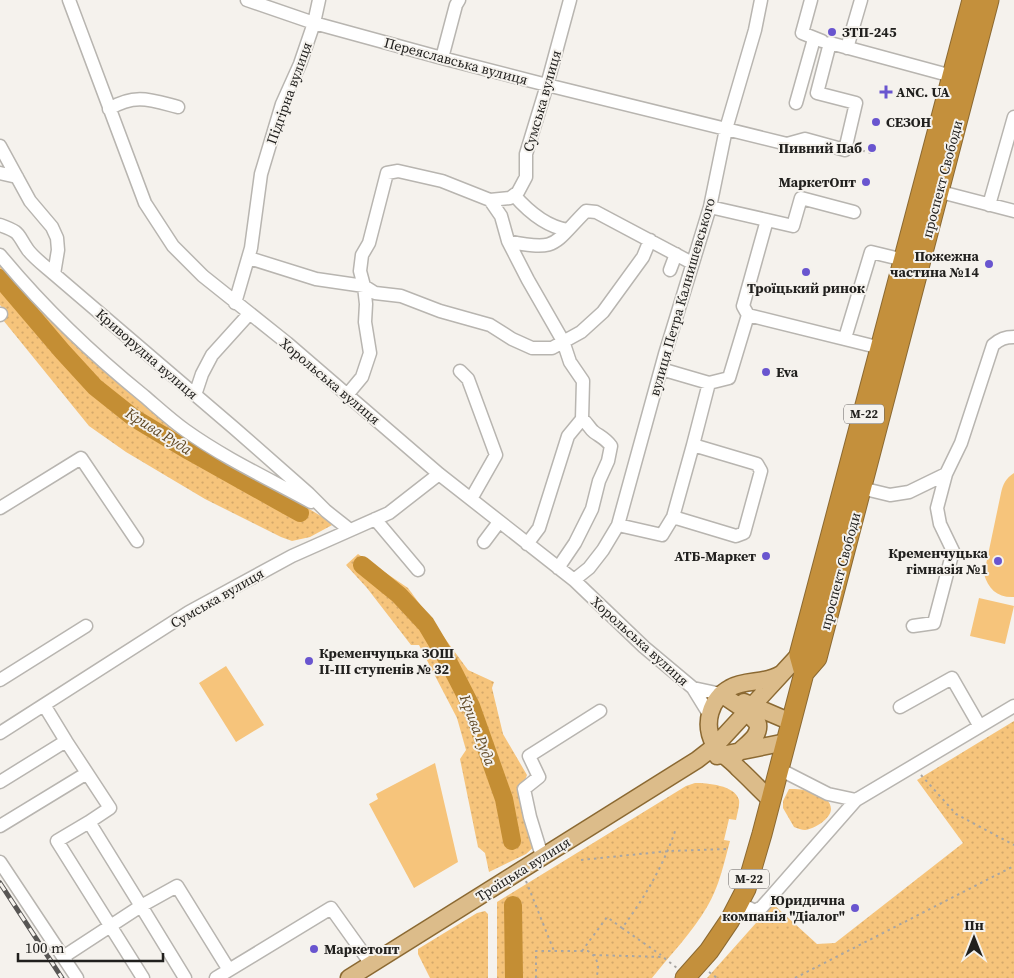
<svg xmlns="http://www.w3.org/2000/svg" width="1014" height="978" font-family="'Source Serif 4',serif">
<defs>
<pattern id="green-dots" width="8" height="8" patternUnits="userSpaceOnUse" patternTransform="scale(1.25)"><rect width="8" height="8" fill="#f6c47b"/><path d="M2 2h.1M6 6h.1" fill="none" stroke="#d3a86a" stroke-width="1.8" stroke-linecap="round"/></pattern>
</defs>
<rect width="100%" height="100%" fill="#f5f2ed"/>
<!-- green -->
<path fill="url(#green-dots)" d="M0,260C45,309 90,360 142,403C200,451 270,484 334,524L310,537L292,541L281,537L205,499L126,452L89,426L3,320L4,310L0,305Z
M358,554L408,588L468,670L494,682L492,688L503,734L527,775L522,788L536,845L526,854L489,872L485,853L478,847L460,759L466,750L457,718L419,645H411L367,588L346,565Z
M1014,721V978H707L773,904L817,944L835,943L963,843L917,780Z
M695,783C707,783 735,785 739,800C740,806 737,814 736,820L729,819L724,840L730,841C724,863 719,887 707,907C692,933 670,955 652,978H497V902L686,786Z
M789,789C801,788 831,793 831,809C831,819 814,829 805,830C802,830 797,828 794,827L783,808V801Z
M485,911L488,914V978H430L418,954V949L477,913Z"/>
<!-- pitch -->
<path fill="#f6c47b" d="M1014,473V597C998,598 988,589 984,574L1001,493C1003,484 1006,478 1014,473Z
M979,598L1014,606L1005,644L970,636Z
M226,666L264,725L236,742L199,683Z
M435,763L458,862L414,888L369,804L378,799L376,794Z"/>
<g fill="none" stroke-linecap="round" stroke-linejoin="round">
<!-- river -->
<path stroke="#c48e34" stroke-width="18" d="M0,278L62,351L95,387L134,418L189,451L300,513
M362,565L399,595L426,624L448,661L471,706L504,799L512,841
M513,905L514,978"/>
<defs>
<path id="minor" d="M69,0L145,203L173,246L203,276L287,343L439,474L574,580L644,647L693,688L709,714
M247,0L314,23L442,58L547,85L787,144L805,139L845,150L856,103L817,93L830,43L952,76
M811,0L802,33L822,41
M847,48L861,0
M442,58L456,5L459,0
M796,103L814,39
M109,109C135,93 151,100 178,107
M0,146L30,201L52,227L57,238L58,250L54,274L234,428L309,494L326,511L350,530
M0,173L17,177
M933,190L1014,211
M514,195C528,211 547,227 568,230
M490,200L501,216L508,241L528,280L563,341L570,362L583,381L582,419L568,436L539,528L527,544
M989,205L1014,117
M767,220L793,226L801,198L854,212
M0,225C22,233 16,233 28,250C35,259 46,267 54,274
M508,241C558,252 553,244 586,211L596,212L692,263
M0,255C43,307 92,354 144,396C158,408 171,420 185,430C224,458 269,479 311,502
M249,258L316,279L364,286L375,293L401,296L440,311L490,325L512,339L532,348H552L581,332L603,312L643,257L650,240
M670,270L676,254
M235,303L251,248L261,174L282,104L300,64L314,23L319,0
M0,315L1,314
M748,315L881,348
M845,338L871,252L904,260
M661,369L709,383L693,445
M460,371L468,379L496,455L471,499
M709,383L729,378L748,315L743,306L767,220L710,207
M195,395L202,374L212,355L249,314
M347,395L362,377L370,353L365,322L366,304L364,286L360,271L362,255L369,243L387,173L398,171L442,181L490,200L510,198L518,192L526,177V154L547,85L570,0
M861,488L890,495L909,492L946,474L961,443L993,345C1000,339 1005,337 1014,337
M0,508L81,458L137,541
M375,519L418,570
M618,525L662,535L673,517L736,536L744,533L761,471L757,464L693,445L673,517
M484,542L499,522
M558,568L575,543L592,509L599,481L608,461L611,446C606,439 601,437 594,432C589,428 588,423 582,419
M574,580L589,568L603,550L618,525L665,354L710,207L726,129L755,30L761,0
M913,626L934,623L953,551L940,524L937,508L946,474
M0,680L86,626
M693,688L721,694
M900,707L952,678L979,725
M0,733L189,612L292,556L389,513L439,474
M66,741L110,808L89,822
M779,769L828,794L856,800
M0,782L66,741L44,705
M0,826L87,773
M542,856L530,817L524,789L539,777L529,756L600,711
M0,862L77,978
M739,903L755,911L762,907L856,800L1014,706
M63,957L141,906L89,822L57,841L143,978
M185,978L141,906L177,886L229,970
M216,978L331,908L371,964"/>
<path id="major" d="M721,694L746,711L758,724C760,737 746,744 738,753
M744,702L791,722
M717,756L786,742
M771,800C760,790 749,778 738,768C731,760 719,753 714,744C703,724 710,699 730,688C745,679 766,684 781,674
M349,978L697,760L715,746L799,655"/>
<path id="highway" d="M804,673L799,655L972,0
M685,978L709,951L730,920L746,889L762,834L804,673L817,658L989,0"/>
</defs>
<!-- minor casing -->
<use href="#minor" stroke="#b8b5b0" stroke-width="15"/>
<!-- major casing -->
<use href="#major" stroke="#8b6932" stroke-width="19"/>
<!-- highway casing -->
<use href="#highway" stroke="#8b6932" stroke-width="21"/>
<!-- path -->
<path stroke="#a9a6a3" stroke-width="2" stroke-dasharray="2.5 4" stroke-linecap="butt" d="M856,149L871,153
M921,775L956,814L1014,845
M581,860L669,851L728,849
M526,881L554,951
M622,928L661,955
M582,951L607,917L622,928C644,899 665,863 676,828
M593,955L663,957L677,968
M709,972L717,978
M536,978V951H588C598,957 600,967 596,978
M795,978L1014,866"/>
<!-- minor -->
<use href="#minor" stroke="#fff" stroke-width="12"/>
<!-- major -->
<use href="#major" stroke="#dcbc8a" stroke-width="16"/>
<!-- highway -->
<use href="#highway" stroke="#c4903c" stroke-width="19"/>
<defs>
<path id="rail" d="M0,883L62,978"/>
</defs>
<!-- rail casing -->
<use href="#rail" stroke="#585654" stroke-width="5"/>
<!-- rail -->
<use href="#rail" stroke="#f5f2ed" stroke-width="3" stroke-dasharray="9" stroke-linecap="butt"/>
</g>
<!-- markers -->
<g fill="#6955cf" stroke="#f5f2ed" stroke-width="2">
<circle cx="832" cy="32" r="5"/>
<path d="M883.5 84.5h5v5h5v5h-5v5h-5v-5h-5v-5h5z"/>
<circle cx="876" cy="122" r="5"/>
<circle cx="872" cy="148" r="5"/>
<circle cx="866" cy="182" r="5"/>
<circle cx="989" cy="264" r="5"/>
<circle cx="806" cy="272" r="5"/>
<circle cx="766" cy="372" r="5"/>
<circle cx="766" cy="556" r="5"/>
<circle cx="998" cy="561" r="5"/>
<circle cx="309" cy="661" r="5"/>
<circle cx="855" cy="908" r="5"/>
<circle cx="314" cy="949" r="5"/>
</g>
<g text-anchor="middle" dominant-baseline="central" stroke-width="4" stroke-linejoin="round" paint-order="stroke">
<!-- shield labels -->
<g fill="#f5f2ed" stroke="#615f5c" stroke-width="1">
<rect x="844" y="404.5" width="40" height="19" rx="4"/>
<rect x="729" y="869.5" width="40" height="19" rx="4"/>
</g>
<g font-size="12" font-weight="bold" fill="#21201e">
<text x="864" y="414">М-22</text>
<text x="749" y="879">М-22</text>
</g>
<!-- poi labels -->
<g font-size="14" font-weight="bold" fill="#21201e" stroke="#f5f2ed" text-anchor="start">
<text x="842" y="32">ЗТП-245</text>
<text x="896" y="92">ANC. UA</text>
<text x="886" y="122">СЕЗОН</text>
<text x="862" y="148" text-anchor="end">Пивний Паб</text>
<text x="856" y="182" text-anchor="end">МаркетОпт</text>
<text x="979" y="256" text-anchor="end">Пожежна<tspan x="979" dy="16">частина №14</tspan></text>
<text x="806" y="288" text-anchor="middle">Троїцький ринок</text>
<text x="776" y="372">Eva</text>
<text x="988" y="553" text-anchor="end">Кременчуцька<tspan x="988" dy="16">гімназія №1</tspan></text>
<text x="756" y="556" text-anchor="end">АТБ-Маркет</text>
<text x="319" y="653">Кременчуцька ЗОШ<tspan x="319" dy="16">ІІ-ІІІ ступенів № 32</tspan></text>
<text x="845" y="900" text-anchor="end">Юридична<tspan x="845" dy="16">компанія "Діалог"</tspan></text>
<text x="324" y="949">Маркетопт</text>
</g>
<!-- street labels -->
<g font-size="14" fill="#21201e" stroke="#f5f2ed">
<text transform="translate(456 61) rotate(15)">Переяславська вулиця</text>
<text transform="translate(289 93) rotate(-70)">Підгірна вулиця</text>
<text transform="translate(542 101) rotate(-74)">Сумська вулиця</text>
<text transform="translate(942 179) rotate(-75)">проспект Свободи</text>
<text transform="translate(682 297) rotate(-74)">вулиця Петра Калнишевського</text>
<text transform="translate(147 354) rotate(41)">Криворудна вулиця</text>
<text transform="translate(330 381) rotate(40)">Хорольська вулиця</text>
<text transform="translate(840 571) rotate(-75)">проспект Свободи</text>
<text transform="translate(217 598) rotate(-30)">Сумська вулиця</text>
<text transform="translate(640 641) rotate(42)">Хорольська вулиця</text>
<text transform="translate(523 869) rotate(-32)">Троїцька вулиця</text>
</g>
<!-- water labels -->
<g font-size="15" font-style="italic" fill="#5f4723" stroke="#f5f2ed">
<text transform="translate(159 431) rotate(32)">Крива Руда</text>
<text transform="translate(478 730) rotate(69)">Крива Руда</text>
</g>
</g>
<!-- north arrow -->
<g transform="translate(974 938)" stroke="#f5f2ed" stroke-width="4" paint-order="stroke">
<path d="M0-4L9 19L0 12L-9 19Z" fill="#21201e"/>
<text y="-8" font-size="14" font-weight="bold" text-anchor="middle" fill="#21201e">Пн</text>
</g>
<!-- scale -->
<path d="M18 953v8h145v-8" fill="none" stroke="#21201e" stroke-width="2.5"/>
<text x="25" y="953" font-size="15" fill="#21201e" stroke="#f5f2ed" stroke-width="4" paint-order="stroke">100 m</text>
</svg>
